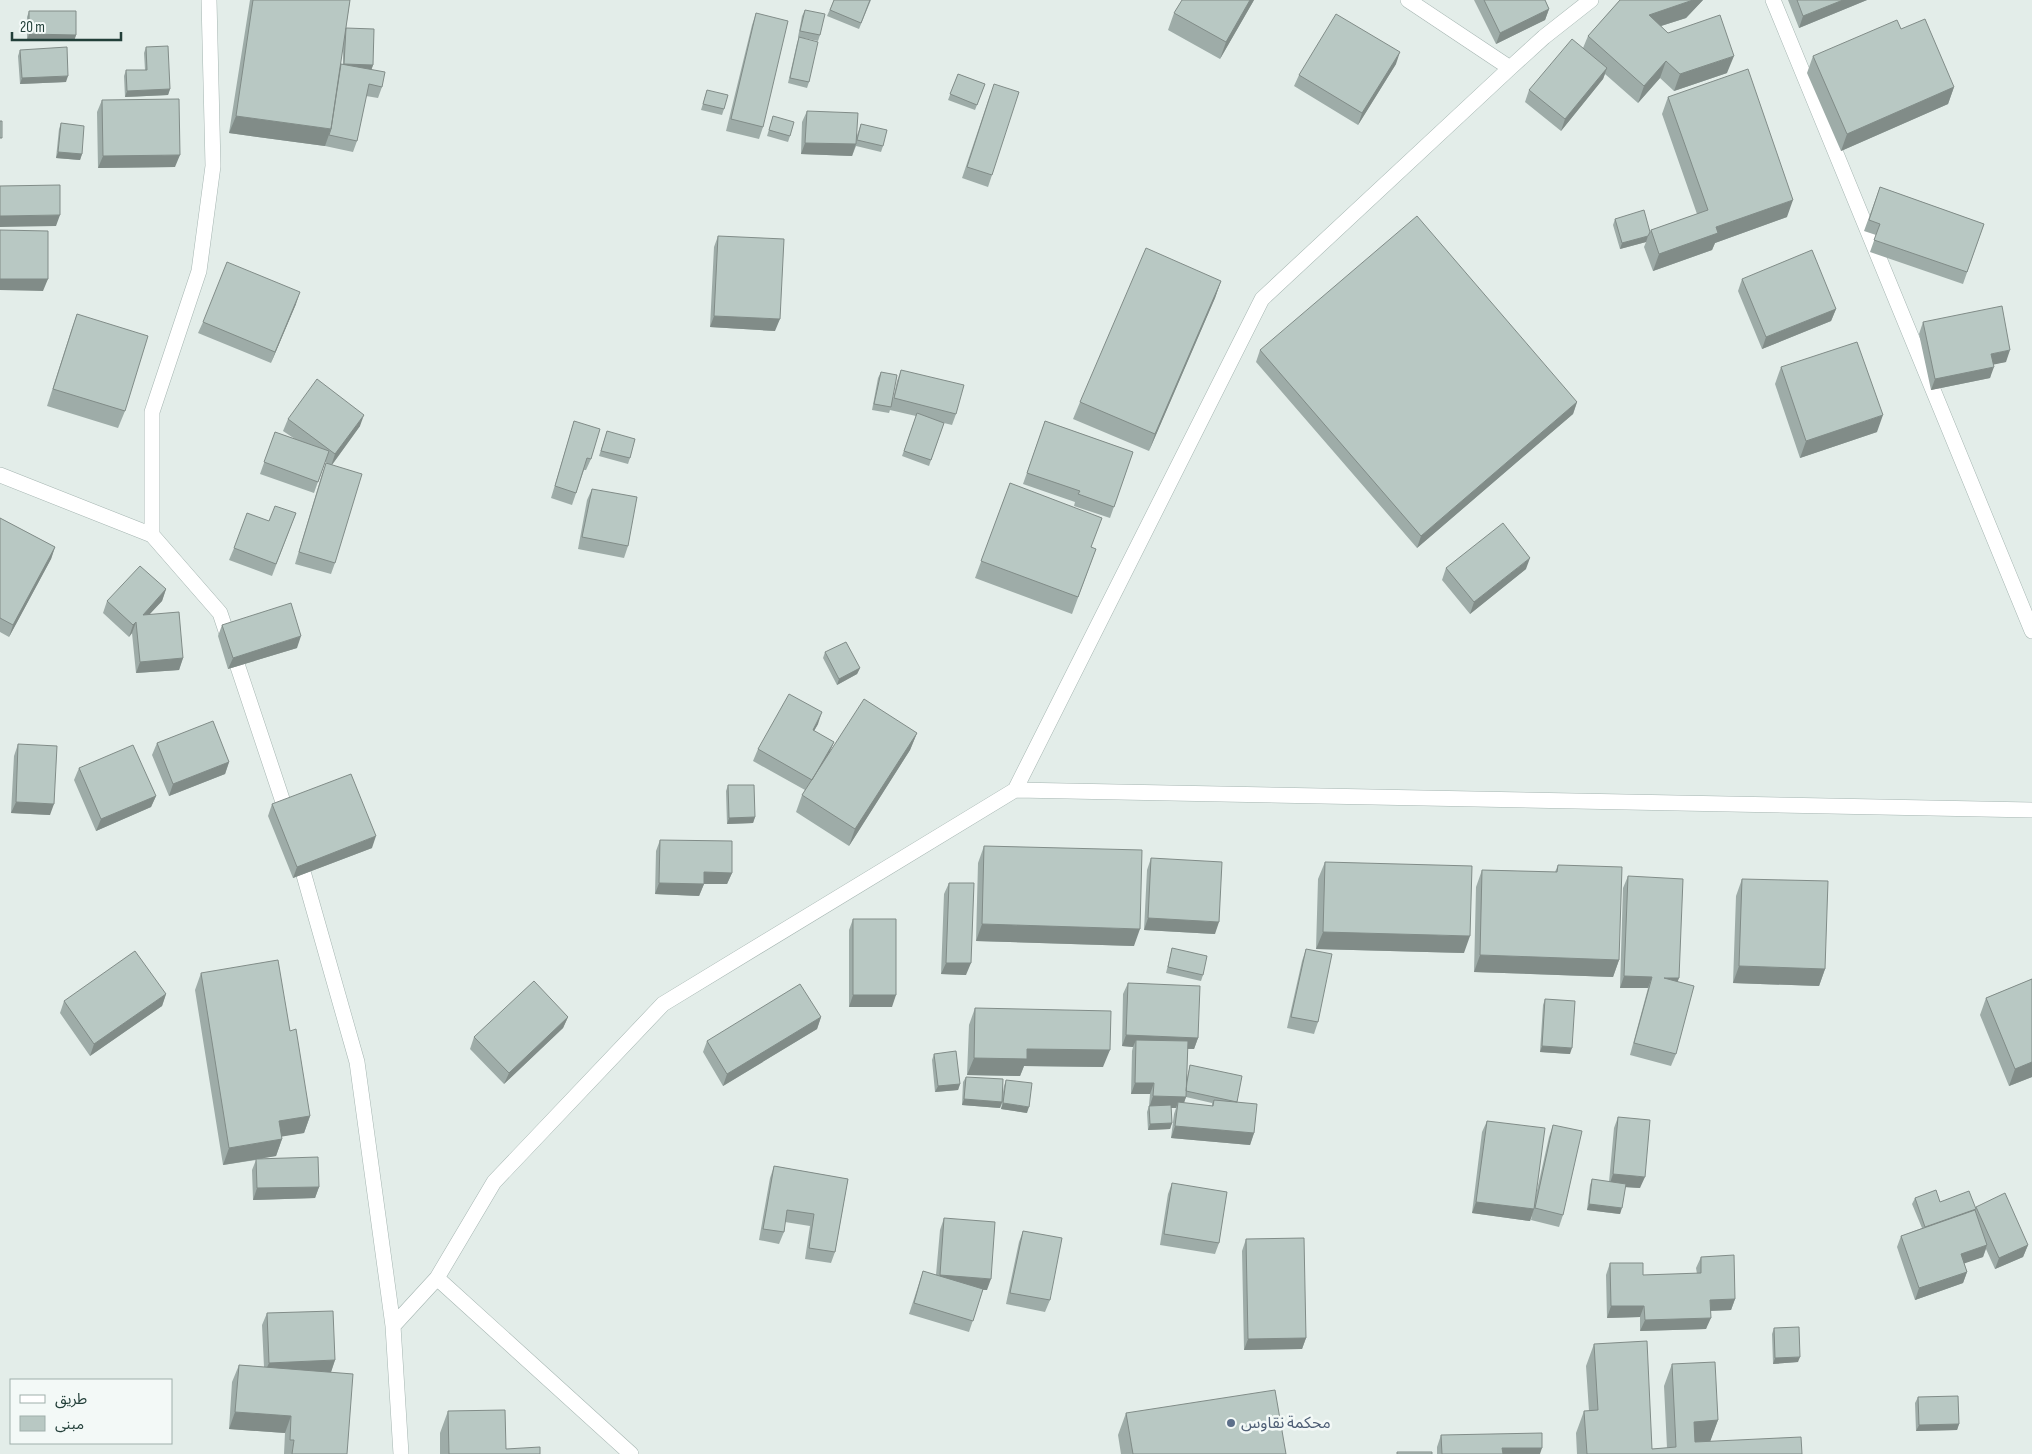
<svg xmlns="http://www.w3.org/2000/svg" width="2032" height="1454" font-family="'Sofia Sans Condensed','Noto Sans Arabic',sans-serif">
<rect width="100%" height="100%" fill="#e3ede9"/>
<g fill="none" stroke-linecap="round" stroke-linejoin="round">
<defs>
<path id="minor" d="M209,0L213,166L199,271L152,412V535L220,613L289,820
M1408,0L1510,68
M1773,0L2032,631
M0,475L152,535
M1015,790L2032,810
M298,854L357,1062L393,1326L401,1454
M393,1326L437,1278
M631,1454L437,1278L494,1182L663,1004L1015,790L1262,299L1510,68L1544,37L1591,0"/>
</defs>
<!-- minor casing -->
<use href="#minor" stroke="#a5b5b1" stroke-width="16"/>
<!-- minor -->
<use href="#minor" stroke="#fff" stroke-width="15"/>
</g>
<!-- wall -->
<path fill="#9eaca8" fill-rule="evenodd" d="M250,0H350L346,28L373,65L371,70L382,87L378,98L366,96L357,141L353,152L325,146L229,133ZM343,45V64L340,67Z
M834,0H871L859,29L827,16Z
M1254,0L1220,59L1168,30L1174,13Z
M1474,0H1545L1549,9L1545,20L1496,44Z
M1620,0H1703L1686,18L1661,26L1668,33L1727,73L1674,91L1660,78L1638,103L1605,74L1603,79L1561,131L1525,102L1529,90L1583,48L1588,36Z
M1788,0H1867L1799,28Z
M805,10L820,35L818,41L798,37L802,16Z
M29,11L76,35L74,41L27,40V17Z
M756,13L763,127L759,139L726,131L752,25Z
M1901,29L1954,87L1948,104L1841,151L1807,73L1813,56Z
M799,37L809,82L807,88L788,83L797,43Z
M146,47L170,89L168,95L125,97L124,76L126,70H145L144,53Z
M20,50L66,82L20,84L18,56Z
M1396,64L1358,125L1294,86L1299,75Z
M958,74L985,84L975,110L948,100Z
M707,90L724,109L722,115L701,110Z
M990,95L992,175L988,187L962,178Z
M1668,97L1787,217L1715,243L1712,250L1653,271L1644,247L1646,242L1620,249L1613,225L1615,219L1650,232L1651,230L1697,214L1662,114Z
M102,100L175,167L98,168L97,112Z
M807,111L856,138L861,124L883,146L881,152L856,146L852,156L801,154L802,122Z
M773,116L790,136L788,142L767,136Z
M61,123L82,154L80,160L56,158L59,129Z
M1880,187L1984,224L1963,284L1870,252L1876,235L1864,231Z
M718,236L775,331L710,327L714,247Z
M1742,279L1836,309L1831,321L1762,349L1738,291Z
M1221,281L1215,298L1149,451L1073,419L1080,402Z
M296,304L271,363L198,333L203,322Z
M77,314L125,411L118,428L47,406L71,331Z
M1923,322L2006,362L1993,364L1990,378L1931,390L1919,334Z
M1260,350L1577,402L1573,414L1417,548L1256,362Z
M1781,367L1877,432L1800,458L1775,384Z
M901,370L956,414L952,425L944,423L929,466L902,456L916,416L890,410L889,413L872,410L878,378L881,372L893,399L897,381Z
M288,419L360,426L332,465L335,563L331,574L295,564L322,474L326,463H327L325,462L314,493L260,474L275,432L295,439L283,431Z
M574,421L591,459L586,470H584L572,505L551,498Z
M1045,421L1133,452L1110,518L1074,506L1075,502L1023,484Z
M607,431L630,458L628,464L599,456Z
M1010,483L1091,547L1096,549L1072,614L975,578Z
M592,489L628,546L624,558L578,549L587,500Z
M296,513L272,576L229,560L234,548L269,521Z
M0,518L55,547L51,559L9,637L0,632Z
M1446,568L1526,569L1470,614L1442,580Z
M166,589L162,601L149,614L183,658L179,670L136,673L132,633L129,637L103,613L107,601Z
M222,625L297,648L228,669L218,636Z
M825,652L860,668L857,674L837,685L823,658Z
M818,724L814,731L834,742L830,751L917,733L910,750L849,846L796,812L802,795L805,790L753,761L758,749Z
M157,743L229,762L225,774L169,796L152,755Z
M18,744L50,815L11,813L14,756Z
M79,768L156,796L151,807L96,831L74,780Z
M728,785L755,817L753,823L727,824L726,791Z
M272,804L372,848L293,878L268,816Z
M660,840L732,873L727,884H704L699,896L655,894L656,851Z
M984,846L1134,946L976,941L978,863Z
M1151,858L1215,934L1144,930L1147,870Z
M1325,862L1464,953L1316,949L1318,879Z
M1558,865L1619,960L1613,977L1474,972L1476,887L1482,870L1555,872Z
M1628,876L1676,1054L1671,1066L1630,1055L1648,988H1620L1623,888Z
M1742,879L1825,969L1819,986L1733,983L1736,896Z
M949,883L966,975L941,974L944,894Z
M853,919L892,1007H849V930Z
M1172,948L1203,975L1201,981L1166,973Z
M1306,949L1318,1022L1314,1034L1287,1028L1302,961Z
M201,973L290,1031L310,1116L304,1133L281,1136L282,1139L276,1156L262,1158L319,1187L315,1198L253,1200L252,1170L256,1160L223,1165L195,990Z
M2032,979V1077L2009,1086L1980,1015L1986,998Z
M1128,983L1198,1038L1194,1049H1187V1078L1190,1065L1237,1102L1254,1133L1250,1145L1171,1138L1174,1114L1176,1108H1171L1172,1123L1170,1129L1148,1130L1147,1112L1149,1106L1150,1094H1131L1132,1051L1133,1047L1122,1046L1123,994ZM1186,1097L1212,1103V1106L1184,1103Z
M166,994L162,1006L90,1056L60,1013L64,1001Z
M1545,999L1570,1054L1540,1052L1543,1005Z
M975,1008L1103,1067L1024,1066L1020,1076L967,1075L969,1025Z
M568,1017L563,1028L504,1084L470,1049L474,1037Z
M821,1017L817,1029L723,1086L703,1052L707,1041Z
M934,1054L960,1084L958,1090L935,1092L932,1060Z
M966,1077L1002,1098L1004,1086L1006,1080L1027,1113L1001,1109L1002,1103L1000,1108L962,1105L963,1082Z
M1618,1117L1640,1188L1625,1187L1620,1214L1587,1210L1590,1185L1592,1179L1609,1182L1614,1128Z
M1487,1121L1535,1199L1549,1137L1553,1125L1563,1215L1559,1227L1531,1220L1532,1215L1530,1221L1472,1213L1482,1132Z
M774,1166L848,1179L835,1252L831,1263L805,1259L810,1226L785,1222L784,1232L779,1244L759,1240L770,1178Z
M1172,1183L1219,1243L1215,1254L1160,1245L1168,1194Z
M1915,1198L1975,1209L1976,1207L2028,1245L2023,1257L1995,1269L1986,1249L1983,1257L1964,1263L1967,1272L1963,1283L1915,1300L1897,1247L1901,1236L1922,1228L1912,1204Z
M944,1218L987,1290H983L969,1332L909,1314L923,1271L936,1275L940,1230Z
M1023,1231L1050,1300L1045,1312L1006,1304L1019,1242Z
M1246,1239L1306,1338L1302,1349L1244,1350L1242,1251Z
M1701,1257L1735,1299L1731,1310L1710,1311L1706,1329L1640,1331V1317L1607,1318L1606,1275L1610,1263L1643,1275L1697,1274L1696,1268Z
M267,1313L335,1360L331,1372L347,1454H284L285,1433L229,1429L232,1382L239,1365L264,1367L262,1325Z
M1774,1328L1798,1362L1773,1364L1772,1334Z
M1594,1344L1652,1449L1667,1448L1664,1386L1672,1364L1718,1420L1710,1441L1802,1454H1577L1576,1433L1584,1411H1589L1586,1366Z
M1918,1397L1959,1424L1957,1430L1916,1431L1915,1403Z
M448,1411L506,1449L540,1454H440V1433Z
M1126,1413L1286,1454H1121L1118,1435Z
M1441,1435L1540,1454H1437V1447Z"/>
<!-- shaded-wall -->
<path fill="#818c88" d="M1250,0H1254L1220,59L1226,42Z
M1693,0H1703L1686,18L1642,32L1649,15Z
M1843,0H1867L1799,28L1803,16Z
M1549,9L1545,20L1496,44L1500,33Z
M29,34L76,35L74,41L27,40Z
M1400,52L1396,64L1358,125L1362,113Z
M1734,56L1727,73L1674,91L1680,74Z
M1666,61L1660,78L1638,103L1644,86Z
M344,64L373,65L371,71L342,70Z
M1607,68L1603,79L1561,131L1565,119Z
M68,76L66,82L20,84L22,78Z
M1954,87L1948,104L1841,151L1847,134Z
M170,89L168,95L125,97L127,91Z
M236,116L331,129L325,146L229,133Z
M805,143L856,144L852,156L801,154Z
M58,152L82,154L80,160L56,158Z
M180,155L175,167L98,168L103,156Z
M1793,200L1787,217L1715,243L1712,250L1653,271L1659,254L1716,227Z
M60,215L56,226L0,227V216Z
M1648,236L1646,242L1620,249L1622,243Z
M0,279H48L43,291L0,290Z
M1221,281L1215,298L1149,451L1155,434Z
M300,292L296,304L271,363L275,352Z
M1836,309L1831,321L1762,349L1766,337Z
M714,316L780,319L775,331L710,327Z
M2010,350L2006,362L1987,366L1991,354Z
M1994,367L1990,378L1931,390L1935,379Z
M1577,402L1573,414L1417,548L1421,536Z
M364,415L360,426L331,466L335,454Z
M1883,415L1877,432L1800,458L1806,441Z
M55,547L51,559L9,637L13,625Z
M1530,558L1526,569L1470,614L1474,602Z
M166,589L162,601L138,627L143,615Z
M136,622L132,633L129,637L133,625Z
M301,636L297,648L228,669L233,658Z
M183,658L179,670L136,673L140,662Z
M860,668L857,674L837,685L839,679Z
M822,712L818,724L808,741L813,730Z
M917,733L910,750L849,846L855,829Z
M834,742L829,753L812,780Z
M229,762L225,774L169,796L173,784Z
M156,796L151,807L96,831L101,819Z
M16,802L54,804L50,815L11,813Z
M755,817L753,823L727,824L729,818Z
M376,836L372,848L293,878L297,867Z
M704,872L732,873L727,884H700Z
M659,883L704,884L699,896L655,894Z
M1148,918L1219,922L1215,934L1144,930Z
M982,924L1140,929L1134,946L976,941Z
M1323,932L1470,936L1464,953L1316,949Z
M1480,955L1619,960L1613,977L1474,972Z
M946,963H971L966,975L941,974Z
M1739,966L1825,969L1819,986L1733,983Z
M1624,976L1652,977L1648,988H1620Z
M1664,978H1679L1675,989Z
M166,994L162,1006L90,1056L94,1044Z
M853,995H896L892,1007H849Z
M568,1017L563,1028L504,1084L509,1073Z
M821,1017L817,1029L723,1086L727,1074Z
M1126,1035L1198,1038L1194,1049L1136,1047V1040L1133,1047L1122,1046Z
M1542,1046L1572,1048L1570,1054L1540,1052Z
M1027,1049L1110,1050L1103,1067L1024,1066L1020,1076L967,1075L974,1058Z
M2032,1062V1077L2009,1086L2015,1069Z
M1135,1083H1154L1150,1094H1131Z
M960,1084L958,1090L935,1092L938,1086Z
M1153,1096L1186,1097L1182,1108L1178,1102L1176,1108H1149Z
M964,1099L1002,1102L1000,1108L962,1105Z
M1003,1103L1029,1107L1027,1113L1001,1109Z
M310,1116L304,1133L273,1138L279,1121Z
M1172,1123L1170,1129L1148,1130L1150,1124Z
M1175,1126L1254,1133L1250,1145L1171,1138Z
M282,1139L276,1156L223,1165L229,1148Z
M1613,1174L1645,1177L1640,1188L1609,1186Z
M319,1187L315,1198L253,1200L257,1188Z
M1476,1202L1534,1209L1530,1221L1472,1213Z
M1589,1204L1622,1208L1620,1214L1587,1210Z
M1987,1245L1983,1257L1957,1266L1961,1254Z
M2028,1245L2023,1257L1995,1269L1999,1258Z
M1967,1272L1963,1283L1915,1300L1919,1288Z
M940,1275L991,1279L987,1290L935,1286Z
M1735,1299L1731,1310L1706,1311L1710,1300Z
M1611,1306H1644L1640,1317L1607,1318Z
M1711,1318L1706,1329L1640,1331L1645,1320Z
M1306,1338L1302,1349L1244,1350L1248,1339Z
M1800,1357L1798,1362L1773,1364L1775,1358Z
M335,1360L331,1372L264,1374L269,1363Z
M235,1412L291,1416L285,1433L229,1429Z
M1718,1420L1710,1442L1686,1444L1694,1422Z
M1959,1424L1957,1430L1916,1431L1919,1425Z
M1502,1448H1542L1540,1454H1500Z"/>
<!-- building -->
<path fill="#b8c8c3" stroke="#818c88" d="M253,0H350L331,129L236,116Z
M834,0H870L861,23L830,10Z
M1182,0H1250L1226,42L1174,13Z
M1484,0H1545L1549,9L1500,33Z
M1620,0H1693L1649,15L1668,33L1720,15L1734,56L1680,74L1666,61L1644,86L1588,36Z
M1797,0H1843L1803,16Z
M805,10L825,14L820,35L800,31Z
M29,11H76V35L29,34Z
M756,13L788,21L763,127L731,119Z
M1336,14L1400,52L1362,113L1299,75Z
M1925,19L1954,87L1847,134L1813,56L1897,20L1901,29Z
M346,28L374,29L373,65L344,64Z
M799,37L818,42L809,82L790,78Z
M1572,39L1607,68L1565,119L1529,90Z
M168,46L170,89L127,91L126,70H147L146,47Z
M67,47L68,76L22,78L20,50Z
M341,64L385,72L382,87L369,84L357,141L329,135L331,129Z
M1748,69L1793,200L1716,227L1718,233L1659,254L1651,230L1708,210L1668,97Z
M958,74L985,84L977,105L950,94Z
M994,84L1019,92L992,175L967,167Z
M707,90L728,95L724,109L703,104Z
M179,99L180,155L103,156L102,100Z
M807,111L858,113L856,144L805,143Z
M773,116L794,122L790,136L769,130Z
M0,121H2V138H0Z
M61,123L84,126L82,154L58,152Z
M861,124L887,130L883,146L857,140Z
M60,185V215L0,216V186Z
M1880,187L1984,224L1967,272L1874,240L1880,224L1869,220Z
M1644,210L1650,232L1648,236L1622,243L1615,219Z
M1417,216L1577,402L1421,536L1260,350Z
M0,230L48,231V279H0Z
M718,236L784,239L780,319L714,316Z
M1146,248L1221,281L1155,434L1080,402Z
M1812,250L1836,309L1766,337L1742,279Z
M227,262L300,292L275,352L203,322Z
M2002,306L2010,350L1991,354L1994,367L1935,379L1923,322Z
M77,314L148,336L125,411L53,389Z
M1857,342L1883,415L1806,441L1781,367Z
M901,370L964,385L956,414L894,398Z
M881,372L897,375L891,407L874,404Z
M317,379L364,415L335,454L288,419Z
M917,413L944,423L931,460L904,451Z
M574,421L600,429L591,459L587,458L576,493L555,486Z
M1045,421L1133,452L1114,507L1078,494L1080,491L1027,473Z
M607,431L635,439L630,458L601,451Z
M275,432L329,451L318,482L264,462Z
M326,463L362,474L335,563L299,552Z
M1010,483L1102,518L1091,547L1096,549L1078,597L981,561Z
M592,489L637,497L628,546L582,537Z
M275,506L296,513L276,564L234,548L247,513L269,521Z
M0,518L55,547L13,625L0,618Z
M1503,523L1530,558L1474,602L1446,568Z
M140,566L166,589L143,615L179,612L183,658L140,662L136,622L133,625L107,601Z
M291,603L301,636L233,658L222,625Z
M846,642L860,668L839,679L825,652Z
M789,694L822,712L813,730L834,742L812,780L758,749Z
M864,699L917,733L855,829L802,795Z
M213,721L229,762L173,784L157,743Z
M18,744L57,746L54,804L16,802Z
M133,745L156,796L101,819L79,768Z
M351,774L376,836L297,867L272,804Z
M728,785H754L755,817L729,818Z
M660,840L732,841V873L704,872V884L659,883Z
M984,846L1142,850L1140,929L982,924Z
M1151,858L1222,862L1219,922L1148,918Z
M1325,862L1472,866L1470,936L1323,932Z
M1558,865L1622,867L1619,960L1480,955L1482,870L1557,872Z
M1628,876L1683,879L1679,978H1664L1694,986L1676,1054L1634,1043L1652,977L1624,976Z
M1742,879L1828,881L1825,969L1739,966Z
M949,883H974L971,963H946Z
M853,919H896V995H853Z
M1172,948L1207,956L1203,975L1168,967Z
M1306,949L1332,954L1318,1022L1291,1017Z
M135,951L166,994L94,1044L64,1001Z
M278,960L290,1031L296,1029L310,1116L279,1121L282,1139L229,1148L201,973Z
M2032,979V1062L2015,1069L1986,998Z
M534,981L568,1017L509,1073L474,1037Z
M1128,983L1200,986L1198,1038L1126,1035Z
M800,984L821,1017L727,1074L707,1041Z
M1545,999L1575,1001L1572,1048L1542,1046Z
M975,1008L1111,1011L1110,1050L1027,1049V1059L974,1058Z
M1136,1040L1188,1041L1186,1097L1153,1096L1154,1083H1135Z
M956,1051L960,1084L938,1086L934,1054Z
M1190,1065L1242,1076L1237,1102L1186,1091L1187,1082Z
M966,1077L1003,1079L1002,1102L964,1099Z
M1006,1080L1032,1083L1029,1107L1003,1103Z
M1214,1100L1257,1104L1254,1133L1175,1126L1178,1102L1213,1106Z
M1171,1105L1172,1123L1150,1124L1149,1106Z
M1618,1117L1650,1120L1645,1177L1613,1174Z
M1487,1121L1545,1128L1534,1209L1476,1202Z
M1553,1125L1582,1131L1563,1215L1535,1208Z
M318,1157L319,1187L257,1188L256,1159Z
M774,1166L848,1179L835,1252L809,1248L814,1214L787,1210L784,1232L763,1229Z
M1592,1179L1626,1184L1622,1208L1589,1204Z
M1172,1183L1227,1192L1219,1243L1164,1234Z
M1936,1190L1940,1202L1969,1191L1976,1209L1925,1227L1915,1198Z
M2005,1193L2028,1245L1999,1258L1976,1207Z
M1975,1210L1987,1245L1961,1254L1967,1272L1919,1288L1901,1236Z
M944,1218L995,1222L991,1279L940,1275Z
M1023,1231L1062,1238L1050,1300L1010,1293Z
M1304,1238L1306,1338L1248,1339L1246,1239Z
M1734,1255L1735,1299L1710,1300L1711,1318L1645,1320L1644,1306H1611L1610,1263H1643V1275L1701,1273V1257Z
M923,1271L983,1289L973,1321L914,1303Z
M333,1311L335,1360L269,1363L267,1313Z
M1799,1327L1800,1357L1775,1358L1774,1328Z
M1647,1341L1652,1449L1676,1447L1672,1364L1715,1362L1718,1420L1694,1422L1695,1442L1801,1437L1802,1454H1587L1584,1411L1598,1410L1594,1344Z
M239,1365L353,1374L347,1454H292L294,1440H290L291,1416L235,1412Z
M1275,1390L1286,1454H1133L1126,1413Z
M1958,1396L1959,1424L1919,1425L1918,1397Z
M505,1410L506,1449L540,1447V1454H449L448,1411Z
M1542,1433V1448H1502L1503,1454H1442L1441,1435Z
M1397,1452H1432V1454H1397Z"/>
<!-- markers -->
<circle fill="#5c6f8a" stroke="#f3f9f7" stroke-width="2" cx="1231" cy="1423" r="5"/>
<g text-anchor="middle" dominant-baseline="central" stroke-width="5" stroke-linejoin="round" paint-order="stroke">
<!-- service labels -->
<g font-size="16" fill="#4e5e75" stroke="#f3f9f7" text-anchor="start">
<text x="1241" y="1423">محكمة نقاوس</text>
</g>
</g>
<!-- legend -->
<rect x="10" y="1379" width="162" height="65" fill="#f3f9f7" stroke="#9fafab"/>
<rect x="20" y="1395" width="25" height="8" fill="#ffffff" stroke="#9fafab"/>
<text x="55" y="1404" font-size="15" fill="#223f39">طريق</text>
<rect x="20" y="1416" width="25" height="15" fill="#b8c8c3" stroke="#9fafab"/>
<text x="55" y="1429" font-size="15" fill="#223f39">مبنى</text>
<!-- scale -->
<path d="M12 32v8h109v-8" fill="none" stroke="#223f39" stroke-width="2.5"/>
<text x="20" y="32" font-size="15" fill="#223f39" stroke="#f3f9f7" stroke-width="4" paint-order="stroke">20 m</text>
</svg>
